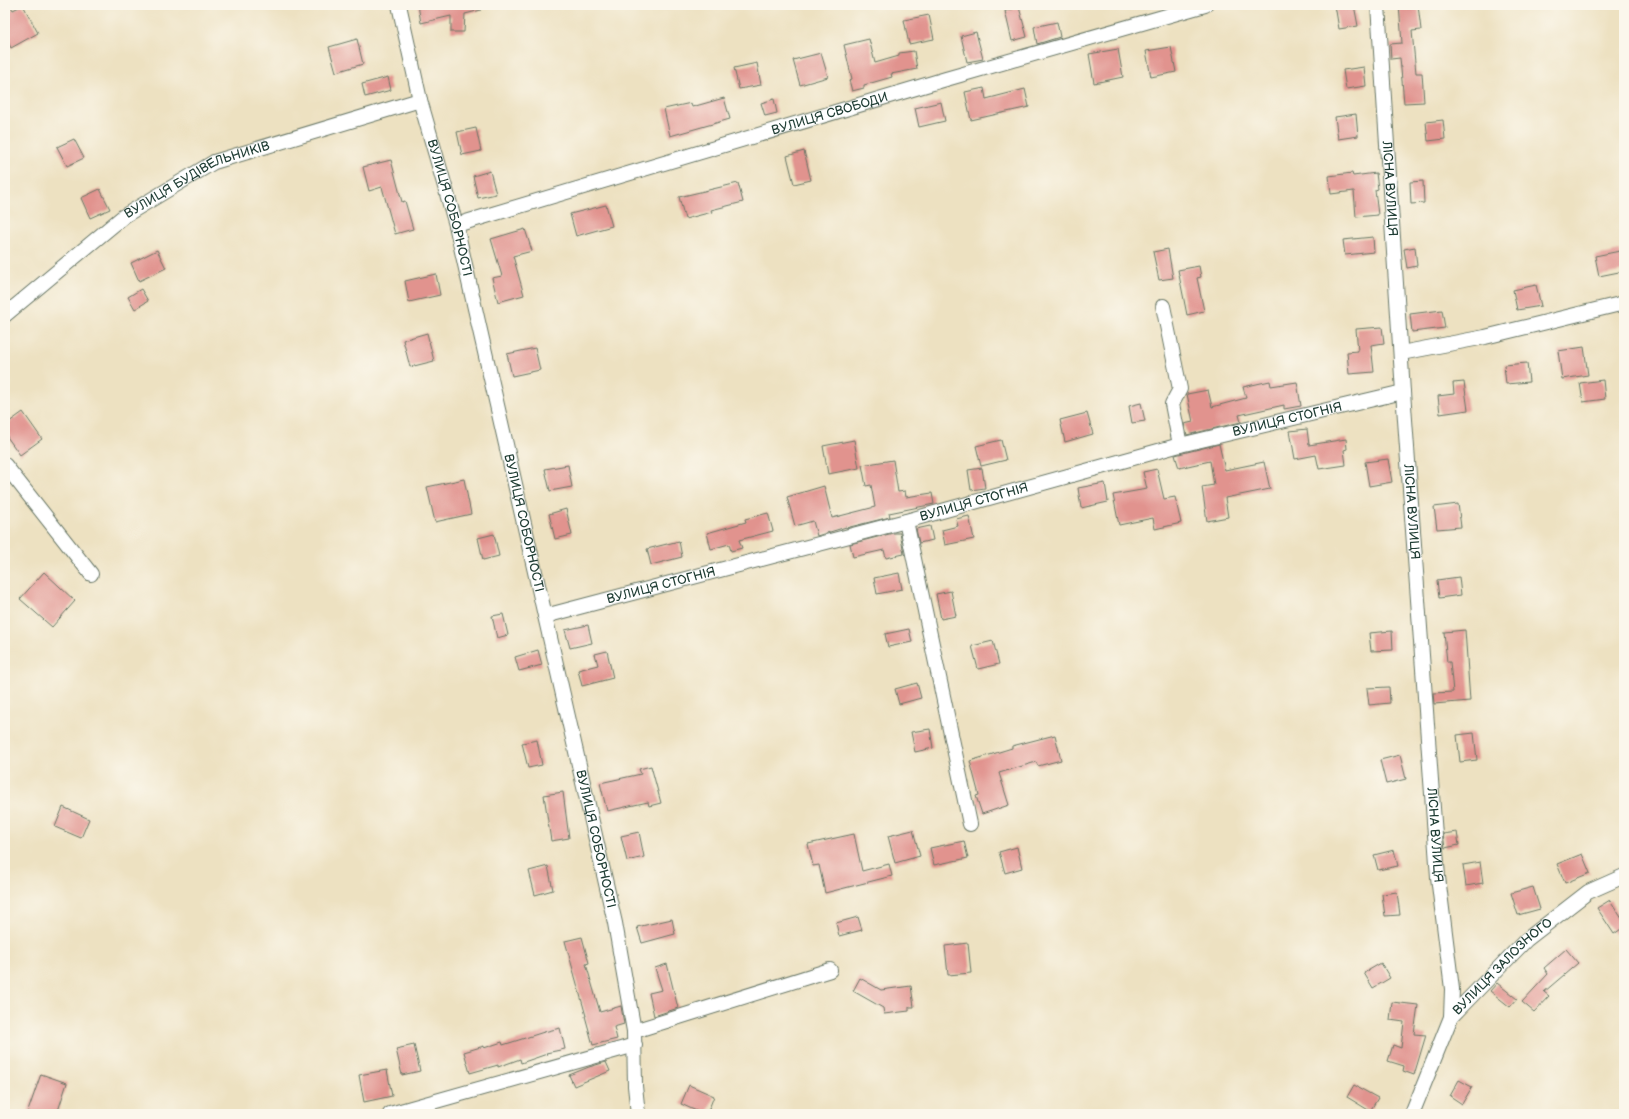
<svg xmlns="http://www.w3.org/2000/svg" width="1629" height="1119" font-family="'Balsamiq Sans',sans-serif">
<rect width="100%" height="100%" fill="#fbf7ec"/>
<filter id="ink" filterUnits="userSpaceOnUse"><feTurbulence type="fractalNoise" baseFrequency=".025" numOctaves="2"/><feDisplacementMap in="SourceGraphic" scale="8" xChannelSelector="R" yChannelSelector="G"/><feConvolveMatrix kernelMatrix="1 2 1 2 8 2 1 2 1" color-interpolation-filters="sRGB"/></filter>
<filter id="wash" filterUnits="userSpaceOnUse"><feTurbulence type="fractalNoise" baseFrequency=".012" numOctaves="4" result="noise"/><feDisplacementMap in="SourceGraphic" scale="16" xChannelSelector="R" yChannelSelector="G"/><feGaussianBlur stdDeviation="0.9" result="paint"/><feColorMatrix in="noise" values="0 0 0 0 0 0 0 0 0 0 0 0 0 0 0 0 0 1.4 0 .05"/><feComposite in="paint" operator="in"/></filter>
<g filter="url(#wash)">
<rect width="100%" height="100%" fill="#ede1c1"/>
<g id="blocks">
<!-- building -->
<path fill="#e1938e" d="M5,5H10L13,10L23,5L38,33L11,48L5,36Z
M418,5H480L481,10L465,14L464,32H451V16L421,23Z
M1335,5H1354L1358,26L1339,29Z
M1399,5H1418L1421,30L1412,31L1416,73H1422L1424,102L1404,103L1400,58L1391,59L1390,44L1402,43Z
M1019,7L1027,37L1012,41L1005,11Z
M929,15L934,39L909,44L904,20Z
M1057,22L1060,37L1037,44L1034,27Z
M976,32L983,59L967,62L961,36Z
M357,39L363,64L336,72L329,47Z
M869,39L875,63L899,56V53L914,51L917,69L891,74L892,77L864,85V88L852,91L849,80L852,79L844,45Z
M1171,47L1176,72L1151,77L1146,51Z
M1118,49L1123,77L1094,83L1089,54Z
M821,53L828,77L800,85L793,60Z
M757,63L761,85L739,89L734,68Z
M1364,67L1366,86L1346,89L1343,70Z
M388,77L391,90L365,97L362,84Z
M984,88L986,99L1025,89L1029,107L971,120L965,92Z
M724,98L730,119L670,136L664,109L691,103L692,107Z
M774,99L777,113L765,116L761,103Z
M941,102L945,121L919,127L915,108Z
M1356,114L1358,136L1338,139L1335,117Z
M1443,120L1445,139L1428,141L1426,122Z
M476,128L481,151L462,155L457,132Z
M74,139L84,158L67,166L57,147Z
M804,151L811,180L794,184L787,156Z
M391,160L402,202L405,201L413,229L395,234L382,187L369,191L363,167Z
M490,171L496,194L478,198L473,176Z
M1352,173L1353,176L1376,173L1378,189L1375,190L1378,215L1356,217L1354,191L1331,194L1329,176Z
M1423,181L1424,203L1411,204L1410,182Z
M738,183L743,202L711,210L712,212L685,219L679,197Z
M100,189L110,209L90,218L81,198Z
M606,205L612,226L576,236L570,214Z
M525,229L532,251L513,256L524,295L498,302L492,278L502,276L491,239Z
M1373,237L1374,252L1345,255L1343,240Z
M1415,247L1417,266L1407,268L1404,249Z
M1168,249L1173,278L1159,280L1153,252Z
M157,250L166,268L139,281L131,263Z
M1620,251L1624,271L1599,276L1595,256Z
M1199,266L1201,277L1197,278L1204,311L1187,315L1178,270Z
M436,274L440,295L409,302L405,281Z
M1536,285L1541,306L1517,310L1513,290Z
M141,289L148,301L135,309L128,297Z
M1442,310L1445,328L1412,332L1410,314Z
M1382,327L1384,343L1371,345L1374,372L1349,374L1347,352L1358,351L1356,329Z
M427,333L434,361L410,367L403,340Z
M1584,347L1588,375L1562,379L1558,351Z
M535,348L540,370L512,376L507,354Z
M1527,363L1529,382L1506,384L1504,365Z
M1603,380L1605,399L1583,402L1580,383Z
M1270,381L1271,386L1297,382L1301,406L1284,409V405L1239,415L1241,422L1187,435L1184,424L1193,422L1187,394L1208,390L1212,407L1246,398L1243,387Z
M1464,382L1468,410L1440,414L1438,396L1454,394L1453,383Z
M1141,403L1145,421L1132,423L1129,406Z
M23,412L42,439L20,455L5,434V425Z
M1087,413L1093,434L1065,442L1060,420Z
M1307,429L1309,445L1346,439L1347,449L1344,450L1346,465L1319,469L1316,455L1295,459L1290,431Z
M854,440L859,468L828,474L823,446Z
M1001,440L1006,460L981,466L976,446Z
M1219,444L1225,470L1264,462L1270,489L1225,498L1228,517L1207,521L1202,487L1214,485L1210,461L1179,468L1175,455Z
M1388,459L1392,482L1369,486L1365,462Z
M893,460L898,492L905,491L906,497L932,493L934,504L889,513L890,517L846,528V527L817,536L813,521L795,526L787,497L824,486L832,518L875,507L871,485L866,486L862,465Z
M568,465L572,487L550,491L545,469Z
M982,468L985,488L971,490L968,470Z
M1157,469L1164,499L1175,497L1181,523L1155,529L1153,518L1119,525L1113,495L1147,489L1143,472Z
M464,479L471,514L435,522L427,487Z
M1105,483L1108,502L1081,508L1078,488Z
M1458,504L1461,527L1437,529L1434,507Z
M566,509L572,535L555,539L549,514Z
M768,513L773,531L739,540L742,548L731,551L729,544L711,549L707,533L746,522L745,519Z
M969,516L974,539L945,545L942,530L958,526L956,519Z
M930,526L933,540L919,543L916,529Z
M893,533H900L904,554L886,558L884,550L853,557L850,544Z
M494,534L499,556L483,560L478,538Z
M679,541L682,557L651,565L647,549Z
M44,572L75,601L52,627L20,599Z
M899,573L902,589L877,594L874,578Z
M1459,577L1461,595L1439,598L1437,580Z
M951,591L956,616L941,619L936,594Z
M503,614L508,635L497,638L492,616Z
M588,625L592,643L570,648L565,630Z
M909,629L912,642L888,647L885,634Z
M1465,630L1470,701L1434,704L1433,693L1453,692L1450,662H1447L1444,632Z
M1392,631L1393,650L1371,651L1369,633Z
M993,641L999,664L978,669L972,646Z
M538,650L542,665L519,671L515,657Z
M607,651L613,678L582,686L578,670L598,665L595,654Z
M917,683L921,698L899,704L895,689Z
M1389,687L1390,703L1369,705L1367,688Z
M930,729L933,748L915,752L911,732Z
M1474,733L1477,760L1460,762L1457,735Z
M1055,735L1061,760L1038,766L1036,762L999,773L1009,805L982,814L976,796L979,795L970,761L1012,748V746Z
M537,740L542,765L528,768L522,743Z
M1400,755L1406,779L1386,784L1380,760Z
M651,766L661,803L649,806L648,802L607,811L600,783L641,774L639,769Z
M563,792L569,838L551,841L544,795Z
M63,807L89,819L81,838L55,827Z
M913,830L920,856L895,863L888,836Z
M639,832L644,857L627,861L621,836Z
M1457,832L1459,845L1445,848L1443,834Z
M854,834L862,871L889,864L892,876L825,893L819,865L813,866L808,844Z
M964,841L968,858L934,865L930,848Z
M1017,847L1022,868L1005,873L999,852Z
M1394,850L1398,866L1378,870L1374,855Z
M1582,854L1590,873L1565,883L1557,864Z
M1480,862L1483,883L1466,886L1463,865Z
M548,866L553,890L535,895L529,871Z
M1533,887L1540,909L1518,915L1511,893Z
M1397,892L1400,915L1385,916L1382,894Z
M1610,900L1624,922V927L1614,934L1597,908Z
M858,917L862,930L839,936L836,923Z
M672,919L675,934L642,943L637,927Z
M582,937L589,963L586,964L600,1012L621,1006L624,1024L614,1027L617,1039L593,1045L585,1016H586L565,941Z
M968,943L971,973L948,975L945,946Z
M1566,949L1578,963L1544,992L1549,996L1534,1012L1522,1002L1548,974L1544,968Z
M1381,963L1390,978L1373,988L1364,973Z
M667,964L678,1008L654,1016L649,993L662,990L655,968Z
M860,978L881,990L911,986L914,1007H909V1011L884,1014L883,1008L853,991Z
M1497,983L1517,999L1510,1007L1490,991Z
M1392,1002L1418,1005L1414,1034L1426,1035L1414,1075L1403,1071L1404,1066L1388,1061L1393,1045L1401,1048L1404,1022L1390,1020Z
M560,1028L565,1049L546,1053L547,1054L521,1063L520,1059L498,1067V1065L470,1073L464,1052L484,1046V1048L502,1042L503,1045L544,1032Z
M414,1045L420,1071L402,1075L396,1049Z
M606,1062L610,1071L574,1086L569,1075L589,1067Z
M387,1070L392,1096L364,1102L359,1075Z
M41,1074L67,1083L57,1114H27Z
M1459,1080L1472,1087L1462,1104L1450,1096Z
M689,1085L714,1096L707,1114H703L681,1104Z
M1354,1085L1378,1098L1370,1111L1347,1097Z"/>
</g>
</g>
<g filter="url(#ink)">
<use href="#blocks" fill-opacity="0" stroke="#677665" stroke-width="1"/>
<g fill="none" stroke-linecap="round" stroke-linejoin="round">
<defs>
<g id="minor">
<path id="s1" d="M399,5L420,100L456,225L615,923L634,1031L635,1086L638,1114"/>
<path id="s2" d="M1378,5L1403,392L1438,877L1452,989L1451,1017"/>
<path id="s3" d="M456,225L946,79L1205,5"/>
<path d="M1163,306L1180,389L1172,404L1180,445"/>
<path id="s4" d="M5,315L124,216L214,162L420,100"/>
<path d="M1401,353L1485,337L1624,303"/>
<path d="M5,465L91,574"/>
<path d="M906,521L970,824"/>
<path id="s5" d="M545,616L906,521L1180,445L1403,392"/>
<path d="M634,1031L830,970"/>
<path d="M390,1114L635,1045"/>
<path id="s6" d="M1412,1114L1451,1017L1526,940L1588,892L1624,876"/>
</g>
</defs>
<!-- minor casing -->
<use href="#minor" stroke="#677665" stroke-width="16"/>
<!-- minor -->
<use href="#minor" stroke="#fff" stroke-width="14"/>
</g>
</g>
<g text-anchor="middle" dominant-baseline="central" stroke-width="3" stroke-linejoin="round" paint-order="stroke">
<!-- street labels -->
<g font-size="13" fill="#1f3d34" stroke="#fbf7ec">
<text stroke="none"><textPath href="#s3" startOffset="390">ВУЛИЦЯ СВОБОДИ</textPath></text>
<text stroke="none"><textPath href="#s4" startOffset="237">ВУЛИЦЯ БУДІВЕЛЬНИКІВ</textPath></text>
<text stroke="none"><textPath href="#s2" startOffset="184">ЛІСНА ВУЛИЦЯ</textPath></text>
<text stroke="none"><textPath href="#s1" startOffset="209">ВУЛИЦЯ СОБОРНОСТІ</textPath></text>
<text stroke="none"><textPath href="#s5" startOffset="768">ВУЛИЦЯ СТОГНІЯ</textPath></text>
<text stroke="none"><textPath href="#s5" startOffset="444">ВУЛИЦЯ СТОГНІЯ</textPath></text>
<text stroke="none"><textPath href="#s2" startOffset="508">ЛІСНА ВУЛИЦЯ</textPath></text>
<text stroke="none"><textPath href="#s1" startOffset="533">ВУЛИЦЯ СОБОРНОСТІ</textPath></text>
<text stroke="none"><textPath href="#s5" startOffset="120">ВУЛИЦЯ СТОГНІЯ</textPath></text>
<text stroke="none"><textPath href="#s2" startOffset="832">ЛІСНА ВУЛИЦЯ</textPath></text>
<text stroke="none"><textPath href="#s1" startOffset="857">ВУЛИЦЯ СОБОРНОСТІ</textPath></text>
<text stroke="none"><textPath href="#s6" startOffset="177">ВУЛИЦЯ ЗАЛОЗНОГО</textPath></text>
</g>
</g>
<!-- margin -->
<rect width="1629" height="1119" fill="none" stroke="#fbf7ec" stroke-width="20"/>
</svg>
